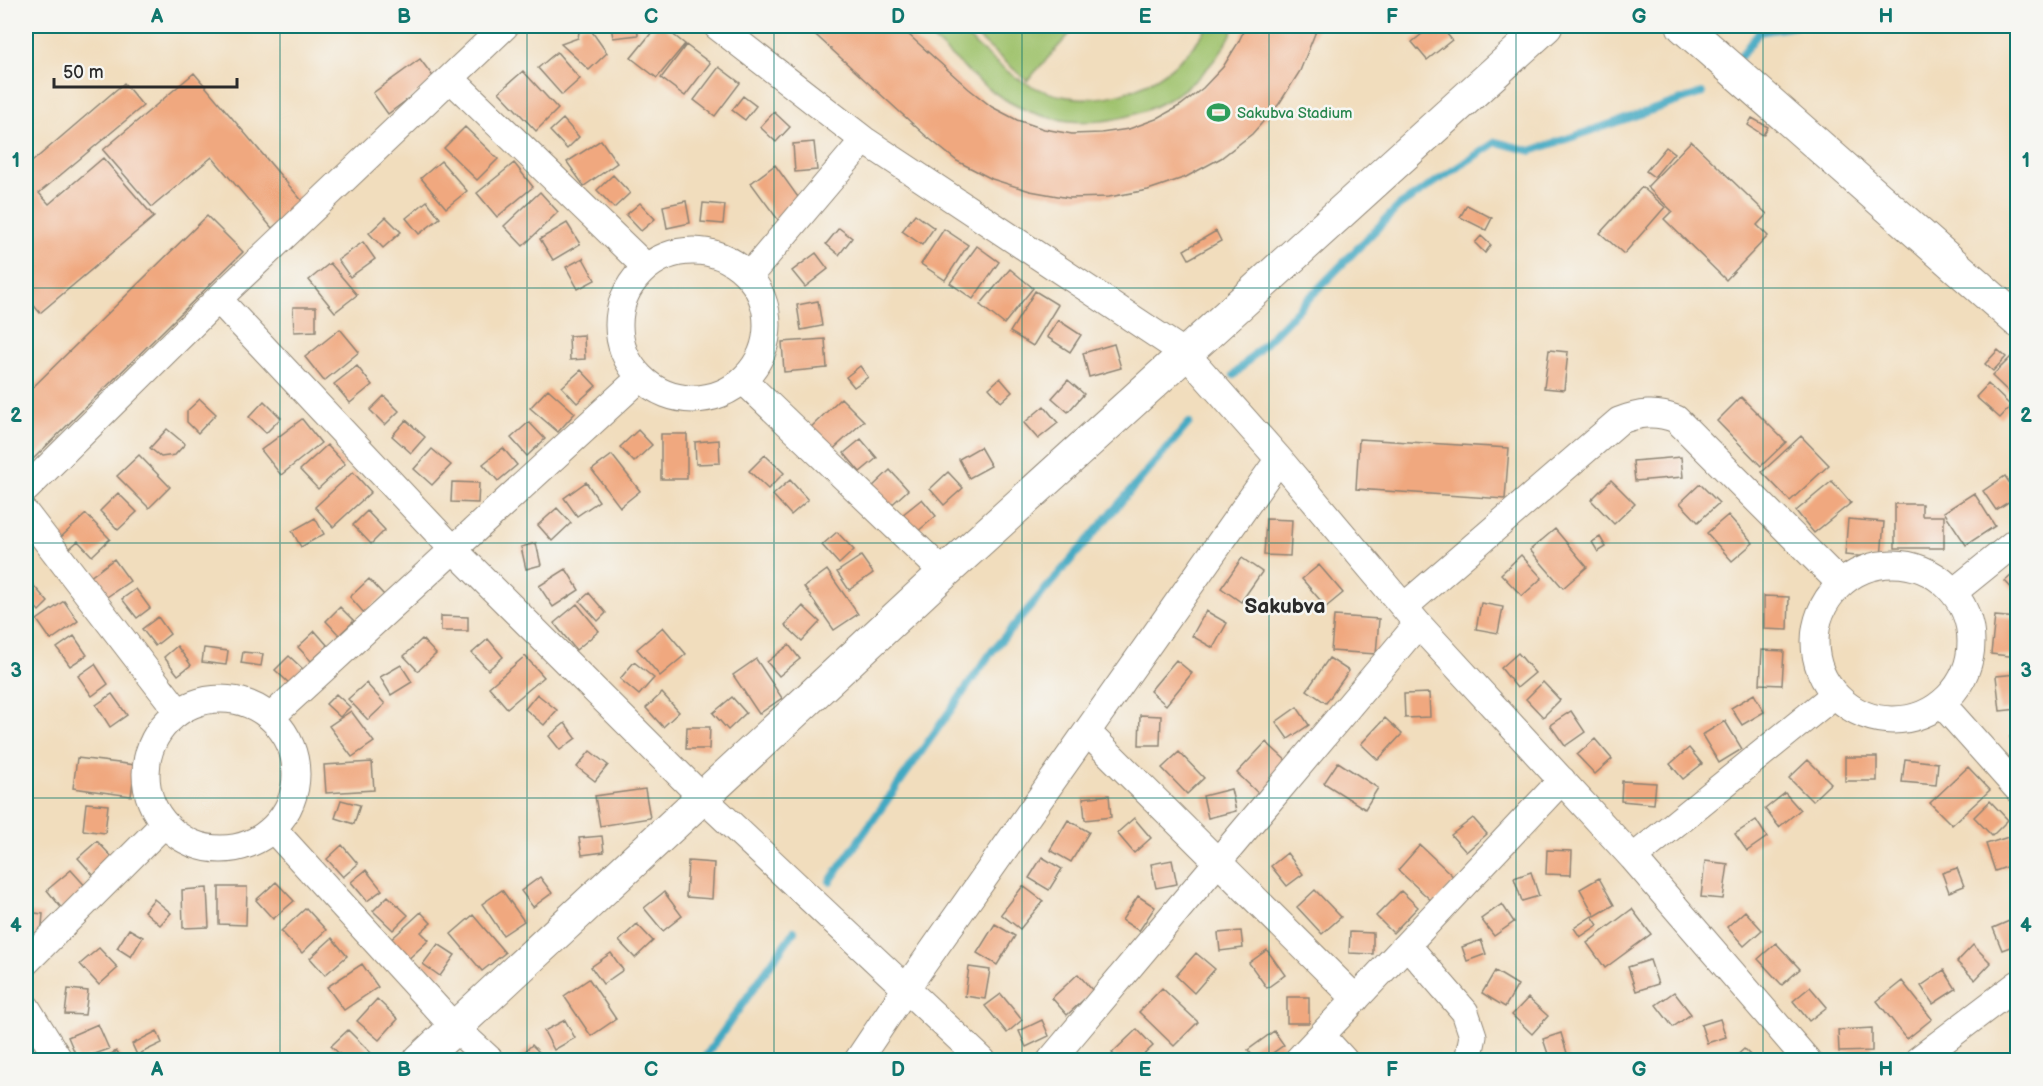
<svg xmlns="http://www.w3.org/2000/svg" width="2043" height="1086" font-family="'Balsamiq Sans',sans-serif">
<rect width="100%" height="100%" fill="#f6f6f2"/>
<filter id="ink" filterUnits="userSpaceOnUse"><feTurbulence type="fractalNoise" baseFrequency=".0167" numOctaves="2"/><feDisplacementMap in="SourceGraphic" scale="12" xChannelSelector="R" yChannelSelector="G"/><feConvolveMatrix kernelMatrix="1 2 1 2 8 2 1 2 1" color-interpolation-filters="sRGB"/></filter>
<filter id="wash" filterUnits="userSpaceOnUse"><feTurbulence type="fractalNoise" baseFrequency=".008" numOctaves="4" result="noise"/><feDisplacementMap in="SourceGraphic" scale="24" xChannelSelector="R" yChannelSelector="G"/><feGaussianBlur stdDeviation="1.35" result="paint"/><feColorMatrix in="noise" values="0 0 0 0 0 0 0 0 0 0 0 0 0 0 0 0 0 1.4 0 .05"/><feComposite in="paint" operator="in"/></filter>
<g filter="url(#wash)">
<rect width="100%" height="100%" fill="#f1ddbd"/>
<!-- green -->
<path fill="#9fc26c" stroke="#65764c" stroke-width="1.5" d="M918,26H955C974,43 993,62 1014,76C1083,122 1167,93 1208,26H1235C1196,114 1083,150 1001,97C971,78 945,49 918,26Z
M965,26H1077L1027,81Z"/>
<g fill="none" stroke-linecap="round" stroke-linejoin="round">
<!-- stream -->
<path stroke="#42a9c2" stroke-width="8" d="M1741,56L1759,32L1795,26
M1234,375L1399,206L1496,142L1531,151L1702,93
M830,881L993,650L1189,423
M703,1060L794,931"/>
</g>
<g id="blocks">
<!-- building -->
<path fill="#f0a87f" d="M580,26H588L607,53L589,70L561,44L578,38Z
M611,26H637L638,35L613,38Z
M657,26H662L685,44L657,78L631,58Z
M806,26H899L969,89L992,107L1017,120L1044,129L1072,134L1101,133L1129,129L1156,119L1181,105L1203,88L1223,67L1238,43L1246,26H1318L1300,71L1279,104L1252,134L1221,158L1186,177L1148,190L1109,197L1069,198L1030,191L992,179L957,161L926,136Z
M1432,26H1440L1452,40L1427,60L1412,42Z
M686,45L710,63L685,96L661,78Z
M557,52L580,79L562,95L538,68Z
M420,59L435,79L388,114L373,93Z
M719,67L740,83L715,116L694,100Z
M523,71L558,109L536,131L499,92Z
M194,73L303,202L272,228L212,157L152,207L103,150Z
M124,83L143,106L39,193L49,204L103,158L154,217L40,313L26,296V167Z
M743,96L756,106L745,120L732,110Z
M774,112L790,127L776,142L760,127Z
M1752,118L1768,127L1763,135L1748,125Z
M563,119L579,137L567,149L550,131Z
M465,127L498,159L477,180L444,148Z
M601,140L617,163L584,186L567,162Z
M1691,141L1767,214L1757,225L1768,236L1726,280L1664,219L1672,211L1647,187Z
M814,142L817,170L795,172L793,144Z
M1666,147L1674,153L1654,177L1646,171Z
M441,161L467,191L446,208L421,178Z
M514,163L533,187L497,217L477,193Z
M775,165L803,204L779,221L751,183Z
M613,175L630,193L614,208L597,190Z
M1642,187L1665,207L1624,254L1600,233Z
M540,192L558,212L523,246L504,226Z
M427,201L440,218L419,234L406,218Z
M686,201L690,223L667,228L663,206Z
M640,203L655,219L641,231L626,215Z
M703,203L725,205L723,224L701,222Z
M1467,205L1492,218L1486,230L1460,217Z
M915,214L934,228L922,245L902,231Z
M207,216L243,252L26,466V394Z
M386,217L401,232L383,248L369,233Z
M567,223L580,244L553,260L540,239Z
M839,228L852,238L839,255L826,244Z
M944,229L968,245L945,280L921,264Z
M1216,231L1221,241L1189,259L1184,250Z
M1481,236L1491,245L1485,253L1475,243Z
M363,242L375,259L350,277L338,260Z
M977,246L999,262L973,299L950,283Z
M816,253L828,269L805,287L792,271Z
M583,258L595,280L578,289L566,267Z
M330,263L357,295L335,312L309,280Z
M1010,269L1033,288L1004,324L980,305Z
M1035,291L1058,305L1033,346L1010,332Z
M818,301L822,326L801,330L797,305Z
M293,307H316V331L294,332Z
M1058,320L1081,335L1070,352L1047,337Z
M340,329L359,352L324,381L305,357Z
M584,335L585,359L570,360L569,336Z
M825,339L827,368L784,372L782,342Z
M1114,344L1121,368L1089,377L1083,353Z
M1549,350L1568,352L1564,390L1544,388Z
M1998,350L2006,357L1993,371L1985,364Z
M2013,355L2018,359V401L1992,376Z
M357,366L372,385L350,403L334,384Z
M860,366L868,377L854,387L846,377Z
M581,370L596,386L577,403L562,387Z
M1000,378L1012,392L1001,402L989,388Z
M1068,380L1084,394L1068,412L1052,398Z
M1988,384L2011,406L2000,418L1976,397Z
M548,389L575,413L558,432L530,408Z
M384,396L399,411L385,425L370,410Z
M1741,397L1786,442L1761,466L1717,421Z
M841,398L864,421L828,454L806,432Z
M200,399L216,414L198,433L187,422V411Z
M264,401L281,418L266,433L249,417Z
M1044,406L1058,423L1038,439L1024,423Z
M302,419L321,443L281,475L261,450Z
M406,420L425,437L411,453L392,436Z
M529,422L545,439L527,456L511,438Z
M167,429L185,444L175,455L161,457L150,448Z
M638,430L652,445L634,462L620,447Z
M661,434H687V479H661Z
M1801,436L1829,465L1790,501L1762,472Z
M861,439L877,458L860,472L844,453Z
M1359,439L1509,448L1505,499L1356,489Z
M719,440L720,463L696,464L695,442Z
M327,445L345,464L318,489L300,470Z
M980,447L991,466L969,478L959,459Z
M503,448L517,465L498,481L483,464Z
M432,449L451,465L432,485L414,469Z
M139,455L170,487L149,508L117,476Z
M612,455L640,491L620,507L592,470Z
M765,455L784,473L768,489L749,471Z
M1681,457L1683,477L1635,481L1633,461Z
M890,470L908,490L887,509L870,489Z
M353,472L371,492L333,527L315,507Z
M948,472L963,488L944,505L930,489Z
M2005,476L2018,496L1996,510L1983,491Z
M790,480L808,500L791,515L773,495Z
M1611,480L1635,504L1614,524L1591,500Z
M1832,481L1851,503L1814,533L1796,511Z
M452,482L479,483L478,503L451,502Z
M586,482L599,501L577,516L564,498Z
M1700,484L1719,503L1698,522L1680,503Z
M118,493L137,512L118,530L100,511Z
M1974,493L1995,526L1966,545L1944,512Z
M922,499L936,516L917,532L902,515Z
M1895,504H1922V516H1944V548H1895Z
M557,508L571,523L552,541L538,525Z
M367,511L385,530L371,544L353,525Z
M86,514L110,539L92,556L78,541L70,548L60,538Z
M1728,515L1753,543L1732,561L1707,533Z
M315,518L324,534L301,547L292,531Z
M1266,519L1292,520L1290,556L1264,555Z
M1848,519L1884,522L1881,558L1845,555Z
M1555,529L1587,567L1563,588L1530,550Z
M837,532L854,550L839,564L822,545Z
M1600,537L1606,547L1598,552L1592,542Z
M536,543L541,565L526,569L521,547Z
M1521,555L1542,578L1522,596L1501,574Z
M861,556L873,573L849,590L837,572Z
M1242,558L1262,572L1241,602L1221,588Z
M114,559L130,581L104,599L89,578Z
M1319,565L1343,593L1326,607L1302,579Z
M566,569L579,590L553,607L539,586Z
M827,570L858,614L834,630L804,587Z
M2018,570V595L2005,581Z
M26,577L48,602L39,611L26,597Z
M369,579L384,595L364,613L350,597Z
M136,589L150,608L137,618L122,599Z
M589,593L606,613L598,621L580,601Z
M1764,596L1789,597L1788,630L1764,629Z
M64,601L78,621L51,640L37,620Z
M1481,603L1503,607L1498,633L1476,629Z
M577,604L599,631L576,650L554,623Z
M803,606L820,622L802,641L785,625Z
M340,607L354,621L339,635L326,621Z
M1206,611L1227,623L1213,648L1192,636Z
M441,616L468,617V631H441Z
M1334,616L1379,619L1376,654L1331,651Z
M1995,616L2018,618V657L1991,654Z
M158,617L170,634L155,646L142,629Z
M663,627L686,654L660,676L637,649Z
M315,631L328,646L311,661L298,647Z
M74,636L87,655L70,666L57,648Z
M422,639L436,654L418,671L404,656Z
M488,639L503,657L488,670L472,653Z
M789,645L800,659L779,676L767,662Z
M177,646L191,665L178,675L164,657Z
M204,648L228,651L226,665L202,662Z
M1762,650L1784,651L1782,685L1760,684Z
M243,652L263,654L261,666L241,663Z
M1518,653L1535,673L1517,688L1501,668Z
M289,656L304,670L290,684L275,670Z
M525,656L544,677L507,708L489,687Z
M1329,658L1349,671L1326,703L1307,690Z
M756,659L782,698L759,714L733,675Z
M1176,660L1192,673L1166,705L1150,691Z
M634,662L654,678L639,695L620,679Z
M95,664L108,684L92,696L78,676Z
M401,665L412,682L391,695L380,677Z
M2018,674V709L2000,711L1996,676Z
M1543,682L1560,700L1543,717L1526,699Z
M366,683L385,704L368,720L348,699Z
M662,693L679,712L663,727L646,708Z
M1429,693L1430,717L1405,718L1404,694Z
M112,694L127,715L110,727L96,705Z
M336,694L350,707L340,717L326,704Z
M537,694L557,710L544,725L525,709Z
M1754,694L1764,712L1742,725L1731,708Z
M732,697L746,713L728,730L713,713Z
M1297,707L1309,725L1288,739L1276,722Z
M351,711L374,742L352,757L329,726Z
M1571,711L1585,732L1565,746L1550,725Z
M1140,715L1161,716L1160,745H1139Z
M1385,718L1402,734L1378,760L1361,744Z
M1725,721L1742,749L1719,763L1702,735Z
M565,723L576,738L560,750L549,736Z
M687,727H710L709,749H686Z
M2018,731V748L2010,737Z
M1595,739L1612,759L1595,774L1577,755Z
M1266,742L1291,765L1261,796L1237,773Z
M1689,748L1702,764L1683,779L1670,764Z
M590,751L608,765L595,781L577,767Z
M1179,752L1204,778L1187,794L1162,768Z
M1845,757H1877V781H1845Z
M77,758L135,765L131,796L73,788Z
M1905,759L1938,763L1936,785L1902,782Z
M1808,760L1831,783L1812,801L1789,778Z
M372,762L374,790L326,793L324,765Z
M1338,762L1378,788L1365,809L1324,783Z
M1968,767L1990,790L1952,825L1930,803Z
M1622,781L1656,783L1654,804L1621,801Z
M645,789L650,818L600,826L595,796Z
M1231,789L1236,811L1208,818L1203,796Z
M1785,793L1800,810L1779,827L1765,809Z
M1109,795L1111,817L1085,820L1083,798Z
M341,800L360,805L354,824L335,818Z
M1990,801L2008,820L1992,836L1974,817Z
M86,803L108,805L105,833L83,830Z
M1134,818L1151,838L1134,853L1117,833Z
M1473,818L1487,834L1466,852L1451,835Z
M1068,820L1089,832L1071,862L1050,850Z
M1756,820L1767,837L1747,851L1735,834Z
M2018,834V863L1995,871L1986,844Z
M602,836L604,852L582,855L579,838Z
M97,841L113,858L94,876L78,858Z
M342,845L358,864L343,877L327,859Z
M1420,845L1457,880L1435,904L1398,870Z
M1547,850L1572,851L1571,875L1546,874Z
M1287,853L1303,874L1287,886L1271,866Z
M1042,857L1062,869L1049,890L1029,878Z
M1172,860L1177,884L1156,888L1151,864Z
M688,861L714,863L712,899L686,897Z
M1705,861L1728,864L1723,899L1701,897Z
M1957,868L1964,886L1949,892L1942,873Z
M71,870L88,889L63,910L47,890Z
M366,870L382,890L367,901L351,882Z
M1531,872L1539,896L1522,901L1514,878Z
M540,877L552,893L533,907L521,891Z
M1599,878L1614,905L1595,916L1580,889Z
M276,882L294,901L273,919L256,900Z
M1023,886L1043,901L1020,929L1001,914Z
M219,887H247L246,925L219,924Z
M207,888L209,927L183,928L182,890Z
M502,890L524,921L503,935L482,904Z
M1315,890L1341,917L1322,934L1297,907Z
M1401,891L1418,907L1393,933L1376,916Z
M664,892L682,916L663,931L644,908Z
M388,896L408,915L393,930L373,911Z
M1138,896L1155,907L1139,931L1122,920Z
M154,899L171,913L160,925L144,911Z
M1502,904L1514,922L1494,936L1481,919Z
M306,908L326,930L302,953L281,931Z
M1632,909L1651,934L1605,968L1587,943Z
M1745,911L1762,930L1744,946L1727,927Z
M26,912L43,914L40,947L26,945Z
M421,912L431,923L421,932L429,940L404,963L386,944Z
M473,915L505,953L482,971L451,934Z
M1592,916L1598,925L1580,937L1574,928Z
M2014,919L2018,926V944L2002,950L1993,928Z
M637,924L653,941L635,958L619,941Z
M995,924L1015,936L997,965L977,953Z
M129,929L143,937L131,957L117,948Z
M1241,931L1243,948L1220,951L1218,933Z
M1350,932L1373,933V954L1349,953Z
M332,938L347,956L325,975L310,958Z
M1481,940L1486,954L1467,961L1462,947Z
M1776,943L1800,969L1782,985L1758,959Z
M438,944L455,955L440,976L423,964Z
M1973,945L1991,963L1975,980L1957,962Z
M99,948L118,968L99,985L80,964Z
M1267,950L1285,975L1267,988L1249,963Z
M611,953L623,970L603,984L591,967Z
M1196,953L1215,969L1194,993L1176,976Z
M1650,960L1658,984L1636,991L1628,967Z
M362,964L378,987L344,1010L327,987Z
M969,967L990,970L985,999L965,996Z
M1944,970L1956,989L1933,1004L1921,986Z
M1495,971L1518,985L1505,1007L1482,993Z
M1078,974L1093,991L1067,1015L1052,998Z
M589,979L616,1019L591,1036L564,996Z
M1902,981L1932,1019L1907,1039L1877,1001Z
M1810,987L1827,1007L1809,1021L1793,1001Z
M1162,988L1198,1022L1174,1046L1139,1012Z
M68,989L88,991L85,1015L65,1014Z
M1674,992L1691,1014L1673,1027L1656,1005Z
M1001,994L1022,1020L1007,1033L985,1006Z
M1287,997H1309V1023H1287Z
M1528,998L1548,1016L1532,1034L1512,1015Z
M377,999L398,1019L379,1040L357,1021Z
M1720,1019L1726,1037L1707,1043L1701,1025Z
M565,1020L575,1038L554,1050L544,1031Z
M1042,1020L1049,1036L1026,1047L1019,1031Z
M98,1024L109,1049L78,1060L68,1037Z
M1872,1028V1051L1839,1052L1838,1030Z
M1137,1029L1153,1046L1138,1060H1120L1112,1053Z
M348,1030L377,1059L376,1060H346L331,1046Z
M157,1031L162,1043L137,1055L132,1044Z
M1274,1031L1284,1045L1263,1060H1256L1248,1050Z
M1561,1033L1569,1060H1550L1543,1039Z
M532,1045L547,1060H515Z
M1744,1049L1755,1060H1732Z
M116,1051L123,1060H102Z
M928,1056L929,1060H913Z"/>
</g>
</g>
<g filter="url(#ink)">
<use href="#blocks" fill-opacity="0" stroke="#8e8474" stroke-width="1.5"/>
<g fill="none" stroke-linecap="round" stroke-linejoin="round">
<defs>
<path id="street" d="M717,26L864,140L1186,354L1279,459L1418,624L1633,858L1807,1060
M451,79L646,267
M619 325a74 74 0 1 1 148 0a74 74 0 1 1-148 0Z
M749,276L864,140
M218,299L454,550L702,797L982,1060
M743,380L944,573
M26,489L218,299L505,26
M26,514L177,710
M1815 642a78 78 0 1 1 156 0a78 78 0 1 1-156 0Z
M1955,591L2018,540
M1405,606L1619,421C1639,413 1656,411 1676,419L1840,583
M146 774a75 75 0 1 1 150 0a75 75 0 1 1-150 0Z
M1942,704L2018,789
M271,717L640,378
M1087,732L1356,999
M273,829L455,1028L490,1060
M1633,858L1834,695
M1407,945L1465,1012L1473,1036L1468,1060
M26,962L164,824
M26,1007L59,1060
M1322,1036L1344,1060
M858,1060L905,990L1279,459
M1051,1060L1418,624
M1298,1060L1562,780
M1918,1060L2018,984"/>
<path id="secondary" d="M1683,26L2018,321
M420,1060L944,573L1546,26"/>
</defs>
<!-- street casing -->
<use href="#street" stroke="#8e8474" stroke-width="29"/>
<!-- secondary casing -->
<use href="#secondary" stroke="#8e8474" stroke-width="35"/>
<!-- street -->
<use href="#street" stroke="#fff" stroke-width="27"/>
<!-- secondary -->
<use href="#secondary" stroke="#fff" stroke-width="33"/>
</g>
</g>
<!-- grid -->
<path fill="none" stroke="#0f766e" stroke-width="1.5" stroke-opacity="0.55" d="M280,26V1060M527,26V1060M774,26V1060M1022,26V1060M1269,26V1060M1516,26V1060M1763,26V1060M26,288H2018M26,543H2018M26,798H2018"/>
<!-- icons -->
<defs>
<symbol id="stadium-bare" viewBox="-9 -9 18 18"><path d="M0-5a6.5 5 0 1 0 0 10a6.5 5 0 1 0 0-10ZM-3.5-1.8h7v3.6h-7Z" fill="#2e9e5b" stroke="#f6f6f2" stroke-width="2.5" paint-order="stroke"/></symbol>
</defs>
<g fill-rule="evenodd">
<use href="#stadium-bare" x="1202" y="96" width="33" height="33"/>
</g>
<g text-anchor="middle" dominant-baseline="central" stroke-width="5" stroke-linejoin="round" paint-order="stroke">
<!-- leisure labels -->
<g font-size="15" fill="#27864d" stroke="#f6f6f2" text-anchor="start">
<text x="1237" y="113">Sakubva Stadium</text>
</g>
<!-- district labels -->
<g font-size="21" font-weight="bold" fill="#2b2b2b" stroke="#f6f6f2">
<text x="1285" y="606">Sakubva</text>
</g>
</g>
<!-- margin -->
<rect width="2043" height="1086" fill="none" stroke="#f6f6f2" stroke-width="66"/>
<!-- scale -->
<path d="M54 78v9h183v-9" fill="none" stroke="#2b2b2b" stroke-width="3"/>
<text x="63" y="78" font-size="18" fill="#2b2b2b" stroke="#f6f6f2" stroke-width="4.5" paint-order="stroke">50 m</text>
<rect x="33" y="33" width="1977" height="1020" fill="none" stroke="#0f766e" stroke-width="2"/>
<g font-size="20" text-anchor="middle" font-weight="bold" fill="#0f766e">
<text x="157" y="23">A</text>
<text x="404" y="23">B</text>
<text x="651" y="23">C</text>
<text x="898" y="23">D</text>
<text x="1145" y="23">E</text>
<text x="1392" y="23">F</text>
<text x="1639" y="23">G</text>
<text x="1886" y="23">H</text>
<text x="16" y="167">1</text>
<text x="2026" y="167">1</text>
<text x="16" y="422">2</text>
<text x="2026" y="422">2</text>
<text x="16" y="677">3</text>
<text x="2026" y="677">3</text>
<text x="16" y="932">4</text>
<text x="2026" y="932">4</text>
<text x="157" y="1076">A</text>
<text x="404" y="1076">B</text>
<text x="651" y="1076">C</text>
<text x="898" y="1076">D</text>
<text x="1145" y="1076">E</text>
<text x="1392" y="1076">F</text>
<text x="1639" y="1076">G</text>
<text x="1886" y="1076">H</text>
</g>
</svg>
